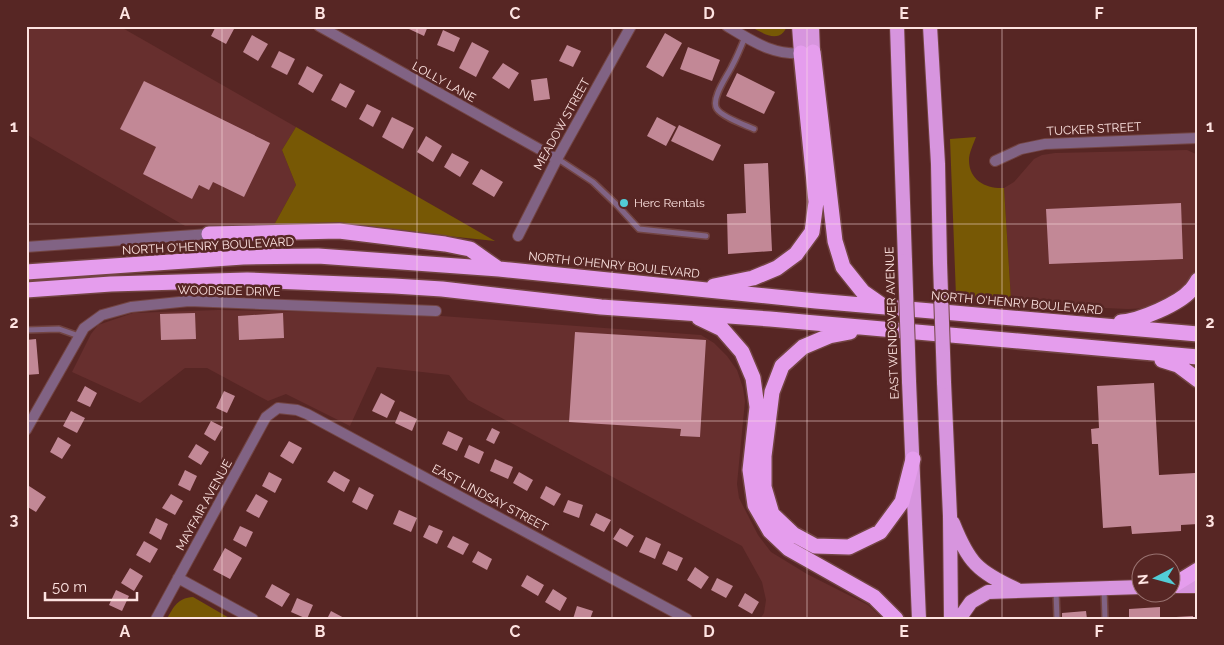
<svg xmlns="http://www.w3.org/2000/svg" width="1224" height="645" font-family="Raleway,sans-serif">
<rect width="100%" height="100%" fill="#572624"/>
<!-- built -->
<path fill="#672f2e" d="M31,26H119L296,127L282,150L296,185L274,225L185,226L26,134V35Z
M1187,150L1196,154L1198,158V266L1191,279L1179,291L1166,300L1150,308L1128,309L1081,307L1011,300L1004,188L1014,182L1034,159L1042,155L1055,153Z
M218,310L414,314L701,335L714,343L727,356L737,370L743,388L745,401L737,484L739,498L758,535L771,552L807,574L868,605L883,619H760L764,613L766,600L762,582L742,546L468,400L449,375L377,367L350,426L286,394L268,401L207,368H185L140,403L72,372L91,334L98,325L133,313Z"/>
<!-- green -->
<path fill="#775805" d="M750,26H787C780,45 762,33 750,26Z
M296,127L495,241L324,223L274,225L296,185L282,150Z
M976,137C973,145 969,153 969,160C969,181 987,189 1004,188L1011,300L956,296L950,139Z
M193,597L231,619H167C174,606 178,598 193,597Z"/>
<!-- building -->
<path fill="#c28896" d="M216,26H229L234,29L226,44L211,36Z
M410,26H428L424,36L409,29Z
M443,30L460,38L454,52L437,45Z
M665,33L682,43L663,77L646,67Z
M252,35L268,44L258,61L243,52Z
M472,42L489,51L476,77L459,68Z
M567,45L581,51L573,67L559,61Z
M688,47L720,60L712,81L680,69Z
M279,51L295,59L287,75L271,67Z
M503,63L519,73L509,89L492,78Z
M307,66L323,75L313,93L298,84Z
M737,73L775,92L764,114L726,96Z
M547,78L550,99L534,101L531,80Z
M144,81L270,143L244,197L213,182L209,190L199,185L192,199L143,174L156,147L120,129Z
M340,83L355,91L346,108L331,100Z
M367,104L381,111L373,127L359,119Z
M392,117L414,128L403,149L382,137Z
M657,117L676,127L666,146L647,136Z
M679,125L721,145L713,161L671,141Z
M426,136L442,146L433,162L417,152Z
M452,153L469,162L460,177L444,167Z
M768,163L772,251L728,254L727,214L746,213L744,164Z
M481,169L503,182L494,197L472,184Z
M1181,203L1183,259L1049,264L1046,209Z
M195,313L196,339L161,340L160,314Z
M283,313L284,338L239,340L238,316Z
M575,332L706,340L700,437L680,436L681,429L569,422Z
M36,339L39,374L26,375V340Z
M1154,383L1159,475L1195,473L1198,524L1181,525V531L1132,534L1131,526L1103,528L1098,444H1092L1091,429L1099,428L1097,386Z
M85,386L97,393L90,407L77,401Z
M224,391L235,396L227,413L216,408Z
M381,393L395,401L387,418L372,411Z
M71,411L85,418L77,433L63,426Z
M400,411L417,419L412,431L395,423Z
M211,421L223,427L215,441L204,434Z
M492,428L500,432L494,444L486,440Z
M448,431L463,438L457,451L442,444Z
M58,437L71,445L62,459L50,452Z
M289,441L302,448L293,464L280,456Z
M196,444L209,452L201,465L188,457Z
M469,445L484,452L479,464L464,457Z
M495,459L513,467L508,479L490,471Z
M185,470L197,476L190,491L178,485Z
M334,471L350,480L344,492L327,482Z
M269,472L282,479L275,493L262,486Z
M519,472L533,480L527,491L513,483Z
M29,486L46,497L36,512L26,506V490Z
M546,486L561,494L554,506L540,498Z
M359,487L374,495L367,510L352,502Z
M171,494L183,501L175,515L162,508Z
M256,494L268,501L259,518L246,511Z
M568,500L583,505L579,518L563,512Z
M399,510L417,518L411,532L393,524Z
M596,513L611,520L604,532L590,525Z
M156,518L168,524L161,540L149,533Z
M429,525L443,531L437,544L423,537Z
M240,526L253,532L246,547L233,540Z
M620,528L634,536L627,547L613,539Z
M453,536L469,544L463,555L447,547Z
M646,537L661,544L655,559L639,552Z
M144,541L158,549L150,563L136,555Z
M225,548L242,558L230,579L213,570Z
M478,551L492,559L487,570L472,562Z
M668,551L683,558L677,571L662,564Z
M695,567L709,577L701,589L687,580Z
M130,568L143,576L134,591L121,583Z
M527,575L544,585L538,596L521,586Z
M717,578L733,586L726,598L711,590Z
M272,584L290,594L282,607L265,597Z
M553,589L567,598L560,611L545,602Z
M116,590L129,596L122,611L109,605Z
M745,593L759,602L752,614L738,606Z
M297,598L313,605L307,619L291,612Z
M577,606L593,611L590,619H573Z
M1160,607V619H1129V609Z
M331,611L346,619H327Z
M1086,611L1087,619H1062V613Z
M1193,616V619H1176V617Z"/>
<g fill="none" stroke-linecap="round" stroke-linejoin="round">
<defs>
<path id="service" d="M745,37C741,47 737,57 732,66C728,75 710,99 717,109C722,117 745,125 754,129
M558,159L593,182L617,205L639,229L706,236
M26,330L59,329L79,336
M1104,589L1105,619
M1056,591L1057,619"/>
<path id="minor" d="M319,26L557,159
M727,26C755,43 774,56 807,53
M995,161L1021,149L1045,144L1198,138
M518,236L557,159L631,26
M26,247L209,234
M26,430L84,328L102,315L131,307L189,301L436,311
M178,578L253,619
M156,619L266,417L278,408L297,410L307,414L687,619"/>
<path id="trunk" d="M799,26L801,53
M812,26L813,52
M897,26L905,261
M930,26L938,164L940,263
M909,381L919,619
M944,382L950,516L951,619
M953,523C969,563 977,571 1016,589
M1172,586H1198
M959,619L971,602L988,592L1142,587"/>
<path id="motorway" d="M813,52L835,241L843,267L863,292L883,306
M209,234L339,231L445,244L470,249L497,268
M26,272L243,257L318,256L499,269L816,301L1198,334
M714,286L753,278L777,268L796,254L812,232L816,202L801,53
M26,290L111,284L247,280L394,286L442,289L601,307L770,319L1198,357
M699,318L722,329L742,352L753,378L757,407L750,470L755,505L770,531L789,549L874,597L896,619
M1121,322C1139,321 1179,304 1191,290C1194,287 1196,283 1198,280
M850,332L829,336L803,347L782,366L772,392L764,456V487L772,514L793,534L815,546L849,547L880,532L902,502L913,459
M1162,360L1178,365L1198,380
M1172,586L1198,570"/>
</defs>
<!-- service casing -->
<use href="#service" stroke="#724442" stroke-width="8"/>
<!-- minor casing -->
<use href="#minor" stroke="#724442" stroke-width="12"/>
<!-- trunk casing -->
<use href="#trunk" stroke="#724442" stroke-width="16"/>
<!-- motorway casing -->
<use href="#motorway" stroke="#724442" stroke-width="18"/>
<!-- service -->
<use href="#service" stroke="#816384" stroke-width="5"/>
<!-- minor -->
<use href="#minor" stroke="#816384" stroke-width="10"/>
<!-- trunk -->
<use href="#trunk" stroke="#d795de" stroke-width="14"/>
<!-- motorway -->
<use href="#motorway" stroke="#e59ded" stroke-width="15"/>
<defs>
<path id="trunk-bridge" d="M905,261L909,381
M940,263L944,382"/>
</defs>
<!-- trunk-bridge casing -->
<use href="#trunk-bridge" stroke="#724442" stroke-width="16" stroke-linecap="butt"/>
<!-- trunk-bridge -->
<use href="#trunk-bridge" stroke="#d795de" stroke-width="14"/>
</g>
<!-- grid -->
<path fill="none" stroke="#fde3e1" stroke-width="1" stroke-opacity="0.55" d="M222,26V619M417,26V619M612,26V619M807,26V619M1002,26V619M26,224H1198M26,421H1198"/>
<!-- markers -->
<circle fill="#52ccd6" stroke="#572624" stroke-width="2" cx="624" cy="203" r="5"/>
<g text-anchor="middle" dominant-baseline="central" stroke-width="5" stroke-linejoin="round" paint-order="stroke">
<!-- street labels -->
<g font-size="12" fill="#fde3e1" stroke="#572624">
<text transform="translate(444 82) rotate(29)">LOLLY LANE</text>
<text transform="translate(562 124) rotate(-61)">MEADOW STREET</text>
<text transform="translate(1094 129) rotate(-3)">TUCKER STREET</text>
<text transform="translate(208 246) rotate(-3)">NORTH O'HENRY BOULEVARD</text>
<text transform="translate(614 265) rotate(6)">NORTH O'HENRY BOULEVARD</text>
<text transform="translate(229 291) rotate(1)">WOODSIDE DRIVE</text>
<text transform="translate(1017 303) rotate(5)">NORTH O'HENRY BOULEVARD</text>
<text transform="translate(892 323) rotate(-92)">EAST WENDOVER AVENUE</text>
<text transform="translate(490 498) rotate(28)">EAST LINDSAY STREET</text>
<text transform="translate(204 505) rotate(-61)">MAYFAIR AVENUE</text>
</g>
<!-- poi labels -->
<g font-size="12" fill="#fde3e1" stroke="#572624" text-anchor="start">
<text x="634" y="203">Herc Rentals</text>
</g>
</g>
<!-- border -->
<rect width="1224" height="645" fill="none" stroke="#572624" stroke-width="55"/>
<!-- north arrow -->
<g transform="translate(1156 578) rotate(264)"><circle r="24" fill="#572624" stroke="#997270"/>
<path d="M0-4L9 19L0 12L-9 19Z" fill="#52ccd6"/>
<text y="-8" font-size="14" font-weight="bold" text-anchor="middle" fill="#fde3e1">N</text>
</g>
<!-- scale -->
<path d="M45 592v8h92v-8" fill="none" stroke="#fde3e1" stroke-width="2.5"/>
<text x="52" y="592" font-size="15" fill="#fde3e1" stroke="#572624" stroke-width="4" paint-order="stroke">50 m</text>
<rect x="28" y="28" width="1168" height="590" fill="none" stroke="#fde3e1" stroke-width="2"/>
<g font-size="16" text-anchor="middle" font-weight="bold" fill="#fde3e1">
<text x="125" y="19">A</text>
<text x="320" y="19">B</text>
<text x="515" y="19">C</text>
<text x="709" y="19">D</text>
<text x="904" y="19">E</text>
<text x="1099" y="19">F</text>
<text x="14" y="132">1</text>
<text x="1210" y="132">1</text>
<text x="14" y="328">2</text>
<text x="1210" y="328">2</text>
<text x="14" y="525">3</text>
<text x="1210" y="525">3</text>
<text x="125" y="637">A</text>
<text x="320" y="637">B</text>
<text x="515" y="637">C</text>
<text x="709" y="637">D</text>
<text x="904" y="637">E</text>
<text x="1099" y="637">F</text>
</g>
</svg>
